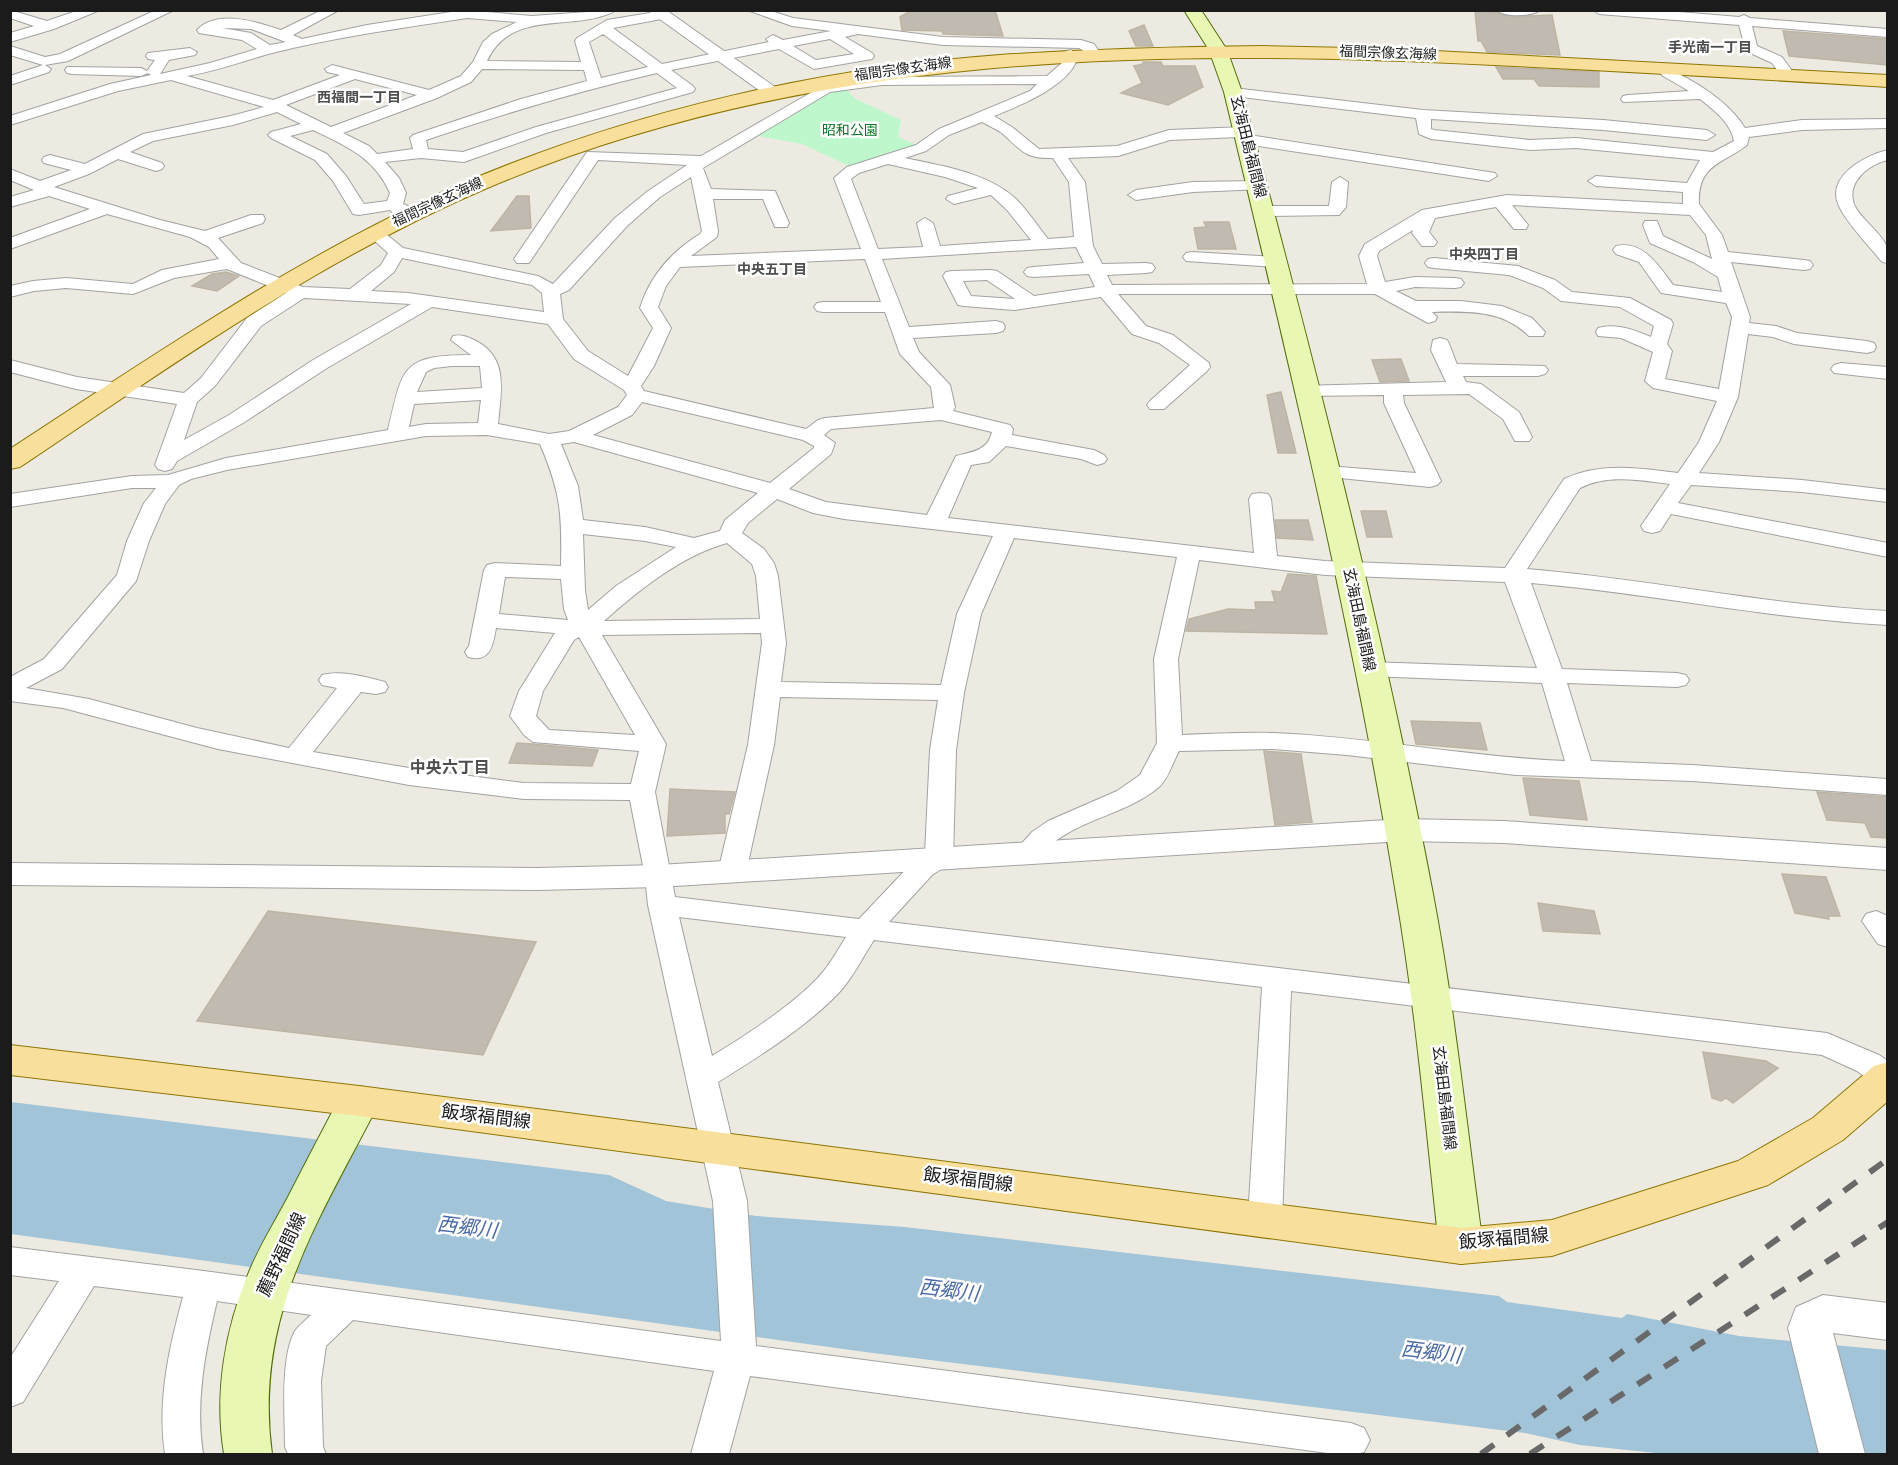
<svg xmlns="http://www.w3.org/2000/svg" width="1898" height="1465" font-family="Overpass,'Noto Sans JP',sans-serif">
<rect width="100%" height="100%" fill="#edebe1"/>
<!-- park -->
<path fill="#bef7cc" d="M845,88L854,98L901,120L898,137L917,145L870,161L849,166L802,144L753,135L829,89Z"/>
<!-- water -->
<path fill="#a2c4d9" d="M11,1102L609,1175L666,1201L756,1216L905,1227L1499,1296L1507,1302L1622,1318L1627,1314L1739,1336L1887,1350V1454H1665L1580,1445L1525,1433L865,1352L11,1234Z"/>
<!-- building -->
<path fill="#c1bab1" stroke="#beb4a4" stroke-width="1.5" d="M912,10H995L1003,36L943,34L942,31L902,30L900,17Z
M1475,11L1496,12L1511,17L1552,15L1560,55L1487,52L1481,41H1478Z
M1144,25L1153,46H1136L1129,31Z
M1783,31L1887,39V65L1789,56Z
M1143,62H1161L1163,66H1195L1203,87L1168,105L1121,93L1142,83L1134,66L1143,64Z
M1496,67L1599,72V87L1539,86L1534,79H1503Z
M517,196H529L531,228L491,231Z
M1204,222H1229L1236,249H1198L1194,228L1206,227Z
M226,272L239,276L217,291L192,286L212,274Z
M1401,359L1409,381L1380,382L1372,360Z
M1281,392L1296,453H1278L1267,395Z
M1361,511H1386L1392,537H1367Z
M1275,520H1308L1313,540L1277,538Z
M1288,574L1316,576L1327,634L1186,631L1189,619L1228,609L1256,610L1255,602H1275L1272,591L1281,592Z
M1411,721L1480,723L1487,750L1416,744Z
M517,743L532,744L598,750L592,766L509,763Z
M1264,751L1301,754L1312,822L1275,825Z
M1523,778L1579,781L1587,820L1530,815Z
M670,789L735,792L729,814H725V833L667,836Z
M1817,792L1887,797V838L1871,837L1865,823L1827,820Z
M1782,874L1826,877L1840,916H1828L1829,919L1795,913Z
M1538,903L1594,911L1600,934L1543,931Z
M268,911L536,942L483,1055L197,1021Z
M1703,1052L1766,1061L1778,1068L1733,1103L1726,1098L1721,1101L1712,1098Z"/>
<g fill="none" stroke-linecap="round" stroke-linejoin="round">
<defs>
<path id="minor" d="M10,10L47,21L79,10H100L54,29L10,42V33L34,26L10,18Z
M156,10H174L68,61L45,65L51,69L49,72L10,85V76L43,65L10,55V46L45,57L60,54Z
M322,10H339L293,35L302,39L367,25L464,10L532,16L616,10C611,14 605,15 599,17C558,28 509,14 487,61L581,62L575,41L577,38L607,20L662,11L667,12L669,15L667,18L613,28L662,64L769,42L766,39L773,35L783,40L831,31L792,26L747,10H768L793,18L943,37L1081,40L1094,44L1100,53L1093,57L1079,48L943,45L858,34L845,37L872,53L874,56L872,59L814,69L779,49L671,70L693,86L695,89L693,92L546,133L464,162L421,158L385,162L399,178L406,193L403,204L418,210L420,214L412,219L395,215L390,210L359,215L353,214L333,181L315,160L271,138L268,135L271,132L301,124L277,112L233,125L153,141L130,152L162,163L164,166L162,169L156,171L118,159L89,174L54,187L160,220L205,231L251,215H263L265,219L263,223L218,238L241,263L303,287L350,289L381,265L388,253L366,233L368,229H380L403,248L538,276L553,284L615,218L648,191L687,165L598,160L529,263H517L514,259L587,152L701,156L826,84L882,77L1047,76L1063,62L1066,51L1071,50L1078,54C1075,84 1019,106 994,116L1012,127L1039,149L1117,146L1169,130L1244,127L1249,129L1252,132L1249,135L1495,173L1497,176L1489,181L1245,144L1240,142L1237,139L1239,137L1170,140L1118,156L1068,158L1085,182L1093,246L1102,264L1146,263L1152,264L1155,268L1152,272L1146,273L1107,275L1112,285L1367,284L1359,256L1365,244L1422,210L1507,195L1683,204V192L1596,186L1588,181L1596,176L1687,183L1700,160L1576,148L1530,150L1431,139L1419,134L1416,118L1233,96L1226,92L1228,89L1233,88L1423,110L1603,120L1707,130L1715,135L1707,140L1603,130L1431,119V129L1434,130L1530,140L1576,138L1713,152L1734,141C1731,123 1714,110 1700,99L1623,102L1621,99L1623,96L1628,95L1689,91L1663,76L1656,68L1663,64C1670,65 1673,71 1679,74C1704,87 1730,104 1745,128L1802,120L1888,119V128L1802,130L1749,137L1747,145C1723,164 1697,164 1699,204L1722,235L1728,252L1804,260L1810,261L1813,265L1810,269L1804,270L1731,262L1750,317L1749,323L1776,326L1797,333L1867,341L1874,343L1876,347L1874,351L1867,353L1794,344L1773,337L1748,334L1738,397L1719,442L1699,473L1802,480L1888,490V502L1802,492L1691,485L1678,503L1888,543V557L1671,514L1660,531L1652,533L1644,531L1641,526L1670,484C1640,480 1607,474 1580,488L1527,569C1648,579 1767,605 1888,611V625C1768,619 1650,593 1531,583L1562,669L1677,673L1686,675L1689,680L1686,685L1677,687L1567,683L1591,761L1692,765L1888,779V795L1692,781L1516,775L1347,755L1273,749L1179,751C1173,762 1168,779 1159,787C1127,814 1083,818 1052,844C1039,854 1035,864 1017,859L1013,853L1032,832L1048,821L1117,791L1140,775L1157,743L1154,659L1177,557L1014,538L981,614L964,693L956,750L953,858L949,864L932,875L889,922L1827,1033L1879,1055L1888,1061V1088L1876,1085L1857,1071L1822,1055L1291,991L1282,1219L1277,1229L1265,1233L1253,1229L1248,1219L1262,987L874,940C864,955 855,973 844,987C814,1022 757,1058 718,1082L747,1201L756,1346L1351,1423L1364,1428L1370,1440L1364,1452L1357,1454H1335L750,1376L729,1454H691L714,1371L353,1320L326,1346L321,1381L323,1447L326,1454H288L285,1447C285,1417 280,1357 295,1331C299,1325 306,1320 311,1315L217,1301C205,1352 195,1402 203,1454H165C157,1401 169,1348 183,1297L94,1286L23,1402L10,1407V1358L59,1281L10,1275V1247L204,1271L721,1341L713,1201L648,905L645,876L630,800L524,799L409,785L218,749L63,708L10,701V677L44,659L117,575L127,541L144,503L156,488H132L10,507V494L132,476L168,475L226,458L388,430C403,368 400,355 471,355L451,340L453,336C462,334 468,337 476,341C509,358 501,392 498,424L549,434L569,431L618,407L627,395L624,390L574,359L548,324L432,307L327,368L243,423L177,461L172,469L165,471L158,469L155,465L177,404L76,389L10,372V360L77,377L184,393L201,378L247,318L286,293L227,269L174,278L133,294L66,288L34,291L10,297V286L33,281L66,278L133,284L162,270L219,259L209,247L190,237L107,214L10,249V238L90,209L49,196L10,207V197L34,190L10,180V169L40,181L71,170L44,163L42,160L44,157L50,155L85,164L143,134L231,116L264,107L171,80L118,91L10,125V116L110,84L151,75L148,73L141,76L72,74L67,73L65,70L67,67L141,68L147,71L155,60L148,59L146,56L148,53L190,48L197,52L195,55L169,60L160,74L210,63L257,49L242,40L199,33L197,30C217,9 258,22 281,30ZM467,18L517,22L492,34L483,42L473,62L461,76L429,90L332,65L325,69L327,72L340,75L273,100L187,76C216,71 243,61 272,53C336,37 402,28 467,18ZM222,28L251,29L286,42L270,45L251,33ZM603,34L648,67L601,78L589,42ZM830,39L854,54L816,60L793,46ZM482,69L584,70L587,81L521,99L413,135L410,138L413,149L377,154L369,146L343,133L437,98L471,82ZM657,73L677,88L536,127L463,152L428,149L426,140C502,114 579,91 657,73ZM355,79L417,95L331,127L286,105ZM1037,84L1030,91L939,129L916,145L847,167L834,178L861,249L691,256L717,237L718,231L713,199H763L775,227H787L789,223L775,191L711,189L703,168L830,92L882,85ZM982,122C989,126 997,129 1003,134C1022,151 1025,159 1053,158L1069,182L1074,237L1048,239C1037,225 1027,210 1015,198C986,172 941,166 905,158L926,151L949,135ZM313,130C346,146 374,157 390,193L387,201L364,204L346,176L327,154L290,136ZM888,164L945,177L978,188L948,196L946,199L954,204L991,195L1007,210L1031,240L940,246L933,223L925,218L917,223L923,247L878,249L851,179L859,173ZM691,177L702,231L700,234C672,251 650,276 640,308L653,328L628,376L588,351L563,319L560,294L569,290L627,226L660,197ZM1512,205L1690,215L1706,235L1712,259L1663,236L1657,221H1645L1643,225L1650,243L1693,262L1718,277L1722,292L1673,285C1659,266 1643,240 1616,246L1613,250L1616,254L1639,262L1661,293L1726,303L1732,317L1719,389L1665,379L1672,351L1667,344L1673,324L1671,320L1630,298L1572,292L1555,280L1518,266L1434,258L1428,259L1425,263L1428,267L1434,268L1509,275L1543,288L1561,301L1620,307L1654,326L1651,337C1634,330 1617,323 1598,328L1596,332L1598,336L1621,338L1653,352L1645,381L1653,388L1717,401L1699,442L1678,473C1640,468 1600,462 1564,479L1505,568L1325,561L1277,556L1271,499L1268,494L1260,493L1252,494L1249,499L1254,553L948,518L971,465L989,462L1006,446L1081,459L1097,465L1104,463L1107,459L1104,455L1094,450L1012,435L1013,429L1010,425L953,411L955,407L950,385L919,352L913,338L996,333L1003,331L1005,327L1003,323L996,321L909,327L882,259L1076,247L1084,263L1033,267L1027,268L1024,272L1027,276L1033,277L1089,274L1095,287L1034,296L997,271L991,270L952,271L946,272L943,276L958,305L964,306L1014,310L1101,297L1132,334L1159,343L1190,365L1150,401L1147,405L1150,409H1164L1207,371L1210,367L1209,363L1173,335L1146,326L1118,294H1375L1428,323L1435,321L1437,317L1432,312C1468,311 1503,310 1529,336H1543L1545,332L1532,318L1502,306L1461,301H1416L1396,291L1415,287L1455,288L1461,287L1464,283L1461,279L1455,278L1415,277L1385,282L1377,256L1379,251L1413,230L1412,233L1422,246H1434L1437,242L1429,232L1435,218L1496,207L1514,229H1526L1528,225ZM402,258L532,285L542,293L544,312L408,293L371,291L394,272ZM865,259L881,302H823L817,303L814,307L817,311L823,312H885L900,354L931,387L934,408L825,418L818,420L806,429L644,391L641,386L654,366L671,328L658,307L666,286L680,267ZM987,280L1015,299L971,296L963,281ZM304,298L411,304L313,360L229,415L184,440L197,402L215,386L261,326ZM452,366H480L482,388L417,392L426,372L434,368ZM481,400L478,423L426,424L409,427L414,404ZM642,402L803,440L814,446V448L770,483L593,435L632,415ZM941,420L992,432C988,451 971,452 956,456L927,515L826,502L789,489L831,454L835,443L824,435L831,429ZM487,435L540,444C561,493 562,514 561,566L495,563L487,565L484,570L469,646L465,652L468,657C490,663 493,646 496,628L555,633L519,691L510,716L524,735L533,742L639,751L631,784L524,783L409,768L313,752L361,692L376,694L385,692L388,687L385,682C366,677 341,670 322,675L319,680L322,685L337,688L289,748L197,728L89,699L26,688L62,669L136,581L149,541L165,504L179,485L191,479L227,470L426,436ZM574,442L758,493L725,520L720,531L694,538L645,527L583,520L578,486L561,444ZM777,499L813,513L844,519L993,536L957,614L941,685L781,682L786,643L778,576L774,563L764,549L742,533L748,523ZM583,534L645,541L676,547L616,586L588,610L585,590ZM727,543L752,564L756,576L760,619L604,621C639,590 681,556 727,543ZM1199,560L1325,575L1505,582L1537,668L1369,662L1360,664L1357,669L1360,674L1369,676L1542,683L1565,761C1467,757 1371,737 1274,733C1243,732 1213,734 1182,735L1178,659ZM505,577L561,579L564,609L568,620L499,614ZM761,633L762,643L748,745L718,872L722,878L732,881L742,878L746,872L774,745L780,697L938,700L930,750L925,854L912,863L859,919L675,897L655,792L666,744L602,635ZM579,637L635,735L549,730L536,716L543,691L574,640ZM679,917L846,937C839,948 832,961 823,972C799,1001 745,1036 712,1056Z
M1496,10H1540C1532,17 1504,17 1496,10Z
M1593,10H1655L1739,17L1744,15L1750,18L1888,29V37L1752,26L1757,46L1782,57L1795,75L1788,79L1783,78L1772,63L1746,51L1739,25L1599,14Z
M1888,150V160C1869,164 1846,182 1854,204C1860,219 1879,230 1886,245C1889,249 1888,257 1888,263L1882,262C1870,247 1846,222 1839,206C1825,177 1865,155 1888,150Z
M1340,177L1348,182L1346,207L1339,215L1263,216L1255,211L1263,206H1329L1332,182Z
M1257,181L1263,183L1265,186L1263,189L1193,192L1136,200L1128,195L1136,190L1193,182Z
M1192,252L1275,257L1281,258L1284,262L1281,266L1275,267L1186,261L1183,257L1186,253Z
M1440,338L1447,340C1451,346 1453,356 1457,364L1545,366L1548,370L1545,374L1538,376H1463L1466,382L1481,384L1519,412L1532,437L1529,441H1515L1503,419L1469,394L1403,395L1404,403L1441,481L1437,485L1430,487L1320,476L1316,472L1320,468L1327,466L1416,473L1384,403V395L1307,396L1300,394L1297,390L1300,386L1446,382L1431,350L1433,340Z
M1841,363L1888,367V379L1834,373L1831,369L1834,365Z
M1876,911L1888,916V947L1878,944L1862,921L1866,914Z"/>
<path id="tertiary" d="M647,10H666L782,92L779,96H767Z
M1403,819L1504,821L1888,848V870L1504,843L1403,841L659,887L537,890L10,885V863L537,868L659,865Z
M1823,1295L1888,1303V1340L1833,1333L1865,1454H1819L1788,1328L1796,1307Z"/>
<path id="secondary" d="M1184,10H1201L1227,50L1242,92C1313,357 1382,624 1433,894C1455,1010 1467,1129 1483,1246L1477,1259L1461,1264L1445,1259L1439,1246C1426,1129 1416,1011 1396,894C1352,624 1288,358 1224,92L1209,50Z
M359,1086L374,1090L380,1101C320,1219 253,1315 272,1454H224C214,1393 225,1329 249,1272C260,1245 276,1220 289,1195C307,1160 325,1125 344,1090Z"/>
<path id="primary" d="M1263,46L1397,49L1888,75V87C1756,79 1625,71 1494,65C1151,48 806,52 485,189C319,260 169,367 20,467L10,469V449C159,352 307,250 470,180C637,110 820,68 1000,55C1088,49 1175,47 1263,46Z
M10,1045L359,1086L1461,1228L1552,1220L1738,1161L1813,1118L1874,1066L1888,1062V1101L1843,1140L1768,1185L1552,1256L1461,1264L359,1116L10,1075Z"/>
</defs>
<!-- minor casing -->
<use href="#minor" stroke="#a2a2a2" stroke-width="2"/>
<!-- tertiary casing -->
<use href="#tertiary" stroke="#a2a2a2" stroke-width="2"/>
<!-- secondary casing -->
<use href="#secondary" stroke="#526d08" stroke-width="2"/>
<!-- primary casing -->
<use href="#primary" stroke="#8e7705" stroke-width="2"/>
<!-- minor -->
<use href="#minor" fill="#fff" fill-rule="evenodd"/>
<!-- tertiary -->
<use href="#tertiary" fill="#fff" fill-rule="evenodd"/>
<!-- secondary -->
<use href="#secondary" fill="#e9f7b5" fill-rule="evenodd"/>
<!-- primary -->
<use href="#primary" fill="#f8df9b" fill-rule="evenodd"/>
<!-- rail -->
<path stroke="#696969" stroke-width="6" stroke-dasharray="16 16" stroke-linecap="butt" d="M1481,1454L1888,1159
M1530,1454L1888,1222"/>
</g>
<g text-anchor="middle" dominant-baseline="central" stroke-width="5" stroke-linejoin="round" paint-order="stroke">
<!-- far-neighbourhood labels -->
<g font-size="14" font-weight="bold" fill="#4e4e4e" stroke="#fff">
<text x="1710" y="48">手光南一丁目</text>
<text x="359" y="98">西福間一丁目</text>
<text x="1484" y="255">中央四丁目</text>
<text x="772" y="270">中央五丁目</text>
</g>
<!-- far-street labels -->
<g font-size="14" fill="#1b1b1b" stroke="#fff">
<text transform="translate(1388 54) rotate(2)">福間宗像玄海線</text>
<text transform="translate(903 70) rotate(-8)">福間宗像玄海線</text>
<text transform="translate(438 203) rotate(-25)">福間宗像玄海線</text>
</g>
<!-- far-park labels -->
<g font-size="14" fill="#0e7428" stroke="#fff">
<text x="850" y="131">昭和公園</text>
</g>
<!-- street labels -->
<g font-size="15" fill="#1b1b1b" stroke="#fff">
<text transform="translate(1247 147) rotate(76)">玄海田島福間線</text>
<text transform="translate(1358 620) rotate(78)">玄海田島福間線</text>
<text transform="translate(1443 1098) rotate(83)">玄海田島福間線</text>
</g>
<!-- neighbourhood labels -->
<g font-size="16" font-weight="bold" fill="#4e4e4e" stroke="#fff">
<text x="450" y="769">中央六丁目</text>
</g>
<!-- near-street labels -->
<g font-size="18" fill="#1b1b1b" stroke="#fff">
<text transform="translate(486 1118) rotate(7)">飯塚福間線</text>
<text transform="translate(968 1181) rotate(7)">飯塚福間線</text>
<text transform="translate(1504 1240) rotate(-5)">飯塚福間線</text>
<text transform="translate(283 1255) rotate(-65)">薦野福間線</text>
</g>
<!-- near-water labels -->
<g font-size="20" font-style="italic" fill="#4c6ba7" stroke="#fff">
<text transform="translate(467 1229) rotate(7)">西郷川</text>
<text transform="translate(949 1292) rotate(7)">西郷川</text>
<text transform="translate(1431 1354) rotate(7)">西郷川</text>
</g>
</g>
<!-- border -->
<rect width="1898" height="1465" fill="none" stroke="#1b1b1b" stroke-width="24"/>
</svg>
